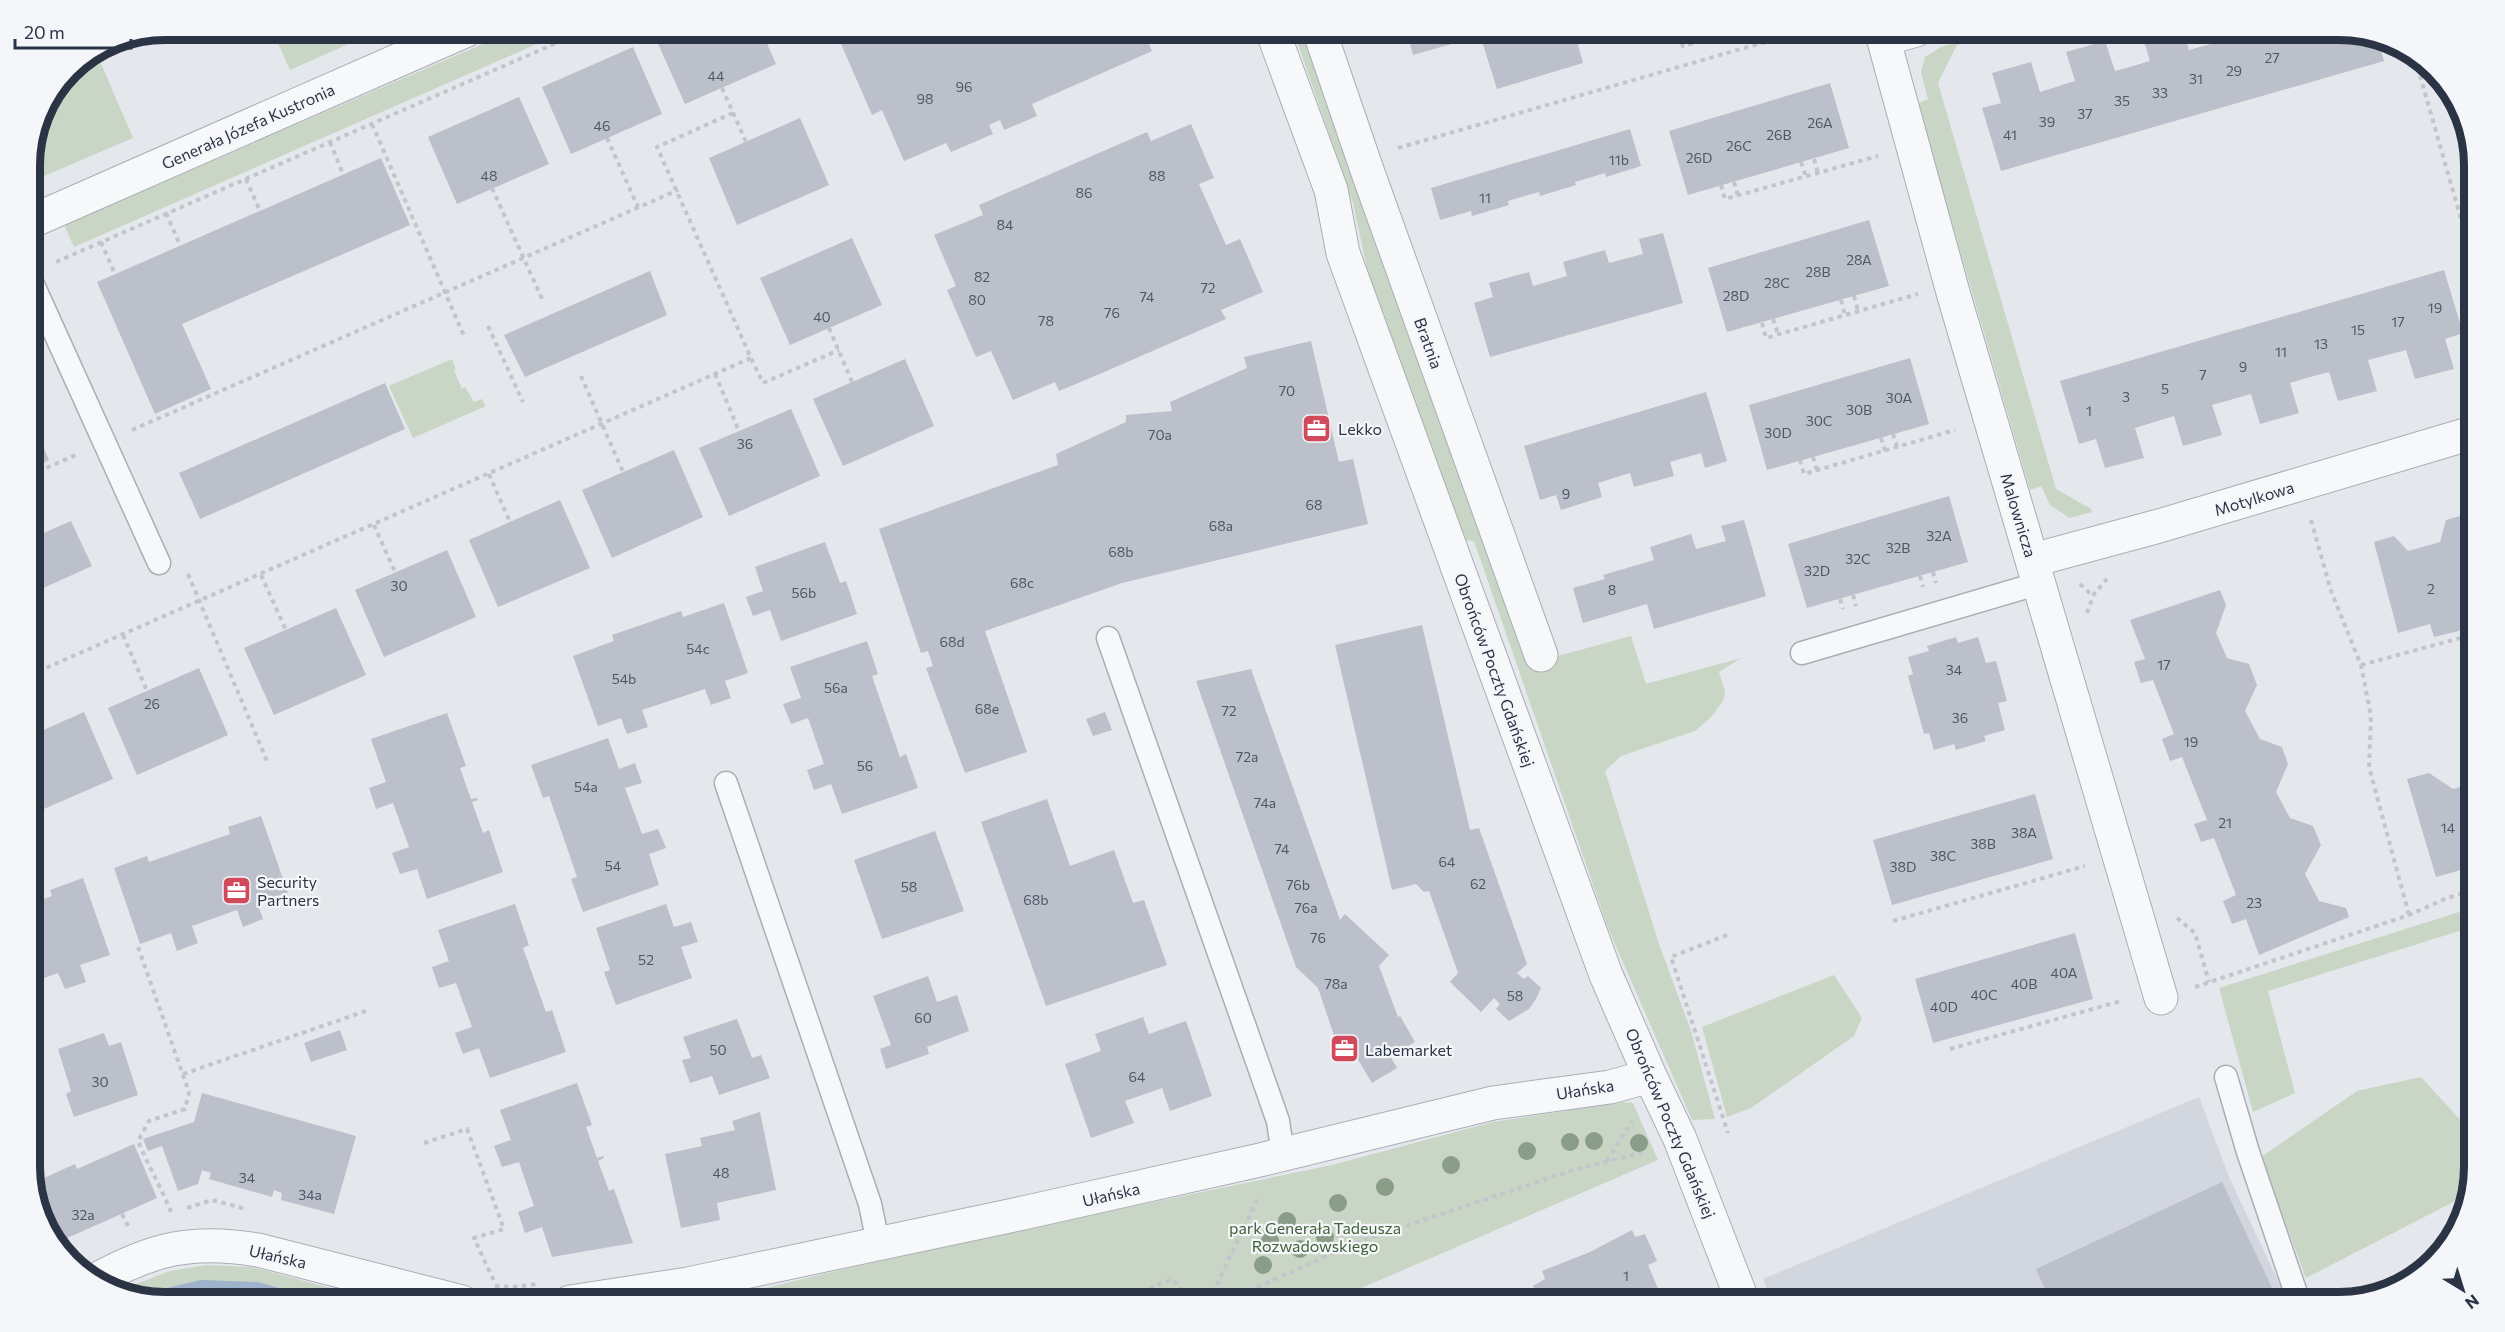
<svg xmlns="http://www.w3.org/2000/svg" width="2505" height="1332" font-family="Commissioner,sans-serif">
<rect width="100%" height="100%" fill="#e4e7ec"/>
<!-- built -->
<path fill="#d2d6de" d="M2199,1097L2229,1177L2281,1287L2277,1299L2279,1302H1772L1763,1279Z"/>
<!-- green -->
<path fill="#c9d6c5" d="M272,30H380L290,70Z
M515,30H569L74,247L64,225Z
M1293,30H1305L1529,664L1631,636L1646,684L1741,658L1719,672L1725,691L1723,701L1712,716L1695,731L1621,756L1605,771L1658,941L1691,1031L1715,1119L1692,1120L1608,928L1474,541L1464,540L1369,278L1353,203Z
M1969,39L1970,41L1957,45L1938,83L2056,489L2091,509L2092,512L2070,518L2050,505L2041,486L2030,490L1917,104L1928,99L1921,72L1925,57L1941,47Z
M96,52L133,138L30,182C30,140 40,103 69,71C76,63 88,58 96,52Z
M452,359L456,369L454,370L462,389L465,387L474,402L482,399L486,406L413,438L389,386Z
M2475,907V926L2268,991L2295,1093L2253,1112L2219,988Z
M1834,975L1862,1018L1854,1036L1751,1108L1727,1117L1702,1027Z
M2421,1077L2475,1136L2473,1175L2457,1200L2306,1278L2261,1157L2357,1091Z
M1622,1102L1633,1103L1658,1160L1329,1302H709L827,1273L1062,1221L1332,1165L1493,1122Z
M206,1265L251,1267L384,1302H166L118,1291L170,1271Z"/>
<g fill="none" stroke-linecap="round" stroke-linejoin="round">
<!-- stream -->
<path stroke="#9fb4cc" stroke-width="12" d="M150,1298L201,1286L257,1288L307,1302"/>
</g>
<!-- building -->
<path fill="#bbc0ca" d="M672,30H761L776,64L685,104L655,37Z
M835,30H1175L1148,42L1152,51L1032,104L1037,116L1004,130L1000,120L989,125L993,134L951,152L946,143L904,161L882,110L872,115Z
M1406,30H1467L1469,39L1413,55Z
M1508,30H1585L1587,38L1577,41L1583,63L1497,89L1481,38Z
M1640,30H1688L1644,43Z
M2143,30H2183L2189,50L2225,40L2222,30H2339L2378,39L2384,61L2001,171L1982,108L2001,103L1992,73L2031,62L2040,92L2075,81L2066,52L2105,41L2115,71L2133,66L2150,61L2141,31Z
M633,47L662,114L571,154L542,87Z
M1830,83L1849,148L1688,195L1669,131Z
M519,97L549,164L457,204L428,137Z
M800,118L829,185L737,225L709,158Z
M1191,124L1214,178L1199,184L1226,245L1240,239L1263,292L1221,310L1226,319L1102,373L1059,391L1055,382L1013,400L991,351L976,357L947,290L956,286L934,235L983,215L979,205L1147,132L1151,141Z
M1630,129L1641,166L1606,177L1605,173L1575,182L1576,185L1540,196L1539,192L1508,201L1509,205L1472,216L1471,211L1440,220L1431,188Z
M381,158L410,225L182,324L211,389L155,414L97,282Z
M1869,220L1889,286L1727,332L1708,268Z
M1663,233L1683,303L1490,357L1474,303L1493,297L1489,283L1529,272L1533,286L1567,276L1563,262L1605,250L1609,263L1643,254L1639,239Z
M852,238L882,305L790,345L760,278Z
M2444,270L2463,333L2445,339L2454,369L2415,379L2406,350L2368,360L2377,391L2338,401L2329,372L2310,377L2290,383L2299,413L2260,424L2251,394L2212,405L2222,435L2183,446L2174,416L2135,428L2144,458L2105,468L2096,439L2079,444L2060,381Z
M650,271L667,315L525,377L504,335Z
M1311,341L1339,462L1353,459L1368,524L1122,583L985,631L1027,752L965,773L926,668L933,666L928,651L921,653L879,529L1058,465L1056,454L1126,422V415L1172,411L1170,402L1247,368L1244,357Z
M1910,358L1929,424L1767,470L1749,405Z
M905,359L934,426L843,466L813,399Z
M385,383L405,429L200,519L179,473Z
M1706,392L1727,461L1705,468L1701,453L1670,462L1674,476L1634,487L1630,473L1598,483L1602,497L1561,510L1556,495L1540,500L1524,446Z
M791,409L820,476L729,516L699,448Z
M30,417L49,460L30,469Z
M674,450L703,517L612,558L582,490Z
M1949,496L1968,562L1807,608L1788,544Z
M560,500L590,568L498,607L469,540Z
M2474,512L2475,613L2460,616L2463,630L2434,637L2430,624L2398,633L2374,542L2394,536L2408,551L2440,542L2446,520Z
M1744,520L1766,596L1654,629L1647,604L1583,623L1573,588L1605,579L1603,575L1654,560L1650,547L1691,534L1696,549L1726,541L1721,526Z
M71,521L92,566L30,594V539Z
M825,542L840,583L846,581L857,614L781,641L770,610L753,616L746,597L763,591L755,567Z
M447,550L476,617L384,657L355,590Z
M2220,590L2226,605L2216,633L2227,658L2249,664L2257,685L2245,711L2260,739L2282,747L2288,764L2276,792L2290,818L2313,826L2321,845L2305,874L2319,901L2346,908L2349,917L2259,955L2246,919L2232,924L2223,901L2236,895L2214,838L2201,842L2194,824L2207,820L2182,757L2170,761L2162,739L2174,734L2153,680L2141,683L2134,662L2145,659L2130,620Z
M724,603L748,673L725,681L731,698L711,705L705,689L642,710L648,727L627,734L621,718L598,726L573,656L614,641L612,635L647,623L681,611L683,617Z
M336,608L366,675L274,715L244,648Z
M1422,625L1470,830L1479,828L1527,964L1517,973L1524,979L1528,976L1541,988L1536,999L1529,1009L1509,1021L1496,1009L1500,1004L1494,998L1481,1012L1450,982L1458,973L1429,891L1424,892L1416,884L1392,890L1335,645Z
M1956,637L1958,643L1978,637L1986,663L1996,661L2007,701L1998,703L2005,730L1984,736L1986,741L1956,750L1954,744L1934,750L1929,733L1924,734L1908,676L1913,674L1908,657L1929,651L1927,646Z
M867,641L878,674L872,676L900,757L906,754L918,788L842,814L831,784L814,790L807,770L824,764L808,718L791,724L783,704L801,698L790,667Z
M199,668L228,735L137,775L108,708Z
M1251,669L1340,920L1345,914L1389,955L1379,966L1398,1017L1400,1016L1415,1042L1390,1056L1397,1068L1372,1083L1357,1058L1343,1062L1318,988L1296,967L1196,681Z
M84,712L113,779L30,815V736Z
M1105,712L1112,730L1093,736L1086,719Z
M447,713L466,766L460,768L471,799L477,798L478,800L472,802L483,833L489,830L503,872L427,899L417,869L400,874L392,853L409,847L393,803L376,809L369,788L386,782L371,739Z
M608,738L619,769L635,763L642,783L625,788L642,834L658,829L666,848L649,854L659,885L583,912L571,879L577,877L563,836L549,796L543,798L531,765Z
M2429,773L2453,789L2475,783V866L2436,877L2407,779Z
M2035,794L2053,859L1892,905L1873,840Z
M1047,799L1070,866L1114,850L1133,903L1144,900L1167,965L1046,1006L981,822Z
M261,816L288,893L257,902L263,919L243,927L237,910L192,926L198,943L177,951L171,933L140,944L114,868L147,856L149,862L230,834L228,827Z
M935,831L964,911L882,939L854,860Z
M83,878L110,955L80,965L86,982L65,989L58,973L30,983V904L52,896L50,890Z
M515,904L529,945L523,948L546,1012L552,1010L566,1052L490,1078L479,1048L463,1054L455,1033L472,1027L456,983L439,988L432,967L449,961L438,930Z
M666,904L674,927L691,922L698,942L681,947L692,978L616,1005L604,972L610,970L596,928Z
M2075,933L2093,999L1933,1043L1915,979Z
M928,976L937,1002L957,995L969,1031L927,1047L929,1054L886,1069L880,1049L891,1045L873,996Z
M1143,1017L1149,1034L1186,1021L1212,1096L1170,1111L1162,1088L1125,1101L1134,1123L1091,1138L1065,1064L1101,1051L1095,1034Z
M737,1019L752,1058L761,1055L770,1078L719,1095L712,1076L690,1083L682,1060L691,1058L683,1037Z
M340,1030L347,1050L311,1062L304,1043Z
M104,1033L109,1046L121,1042L138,1095L74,1117L66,1094L71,1091L58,1049Z
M577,1083L592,1125L586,1127L597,1158L603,1156L604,1158L598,1161L609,1191L614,1189L633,1243L552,1257L542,1227L525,1233L518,1212L534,1206L519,1162L502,1167L494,1146L511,1140L500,1110Z
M202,1093L356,1136L334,1214L281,1200L282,1193L274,1190L272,1197L209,1179L211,1173L202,1170L198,1184L178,1191L162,1146L148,1151L143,1139L194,1122Z
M760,1112L776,1190L717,1203L720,1220L681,1228L665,1154L702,1146L700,1138L735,1130L732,1121Z
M134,1144L157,1198L56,1243L33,1183L75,1164L77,1169Z
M2222,1182L2273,1290L2247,1302H2051L2036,1269Z
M1632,1230L1635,1237L1645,1234L1657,1261L1648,1265L1662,1298L1655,1302H1540L1533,1286L1545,1279L1542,1271L1590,1252Z
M1505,1288L1509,1298L1519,1295L1522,1302H1469Z"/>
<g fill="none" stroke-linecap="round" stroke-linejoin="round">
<defs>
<path id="lane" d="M30,278L159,563
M1108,638L1278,1121L1283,1155
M1802,653L2040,583
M726,783L870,1204L878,1243
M2226,1077L2248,1152L2299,1302"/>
<path id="street" d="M1272,30L1331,190L1343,253L1606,975L1650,1076L1680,1139L1743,1302
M1319,30L1367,170L1541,655
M1881,30L1954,296L2161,998
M1884,39L1916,30
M30,222L467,30
M2033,560L2159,526L2475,432
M96,1280C153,1248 194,1239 258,1250L462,1302
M570,1302L688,1284L1023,1213L1260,1160L1493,1103L1610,1087L1650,1076"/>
</defs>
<!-- lane casing -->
<use href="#lane" stroke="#a9aeb7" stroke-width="25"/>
<!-- street casing -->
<use href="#street" stroke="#a9aeb7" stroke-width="35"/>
<!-- path -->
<path stroke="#c2c5cb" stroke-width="4" stroke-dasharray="4.5 4.5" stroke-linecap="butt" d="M1691,30L1695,43
M1679,34L1683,46L1740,30
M1949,39L1980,30
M2415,58L2475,268
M722,88L746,142
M733,113L657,147L751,358L763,383L839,350
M372,124L464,336
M607,138L638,207
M330,142L343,174
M1398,148L1807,30
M1814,159L1818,173
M1801,162L1806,177
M246,179L260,211
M1734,182L1738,196
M1721,185L1725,199L1878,156
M492,188L543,301
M166,213L180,245
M101,242L115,274
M56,262L586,30
M1854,296L1858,311
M1841,300L1845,315
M1773,319L1778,334
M1762,323L1766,338L1918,294
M488,326L523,402
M829,328L852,382
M715,374L739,431
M581,376L623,472
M132,430L678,190
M1893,434L1897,447
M1881,438L1885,451
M1813,457L1817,470
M1800,460L1804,474L1955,430
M489,474L510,522
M30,475L76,455
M2311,520L2331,591L2361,665L2371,716L2369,767L2409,915
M374,525L395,572
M1933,572L1936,583
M188,574L267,761
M261,575L286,630
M1920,576L1923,587
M2080,584L2093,596
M1853,595L1856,606
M1840,599L1843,609
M2087,613L2094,594L2107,579
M123,635L147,691
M2361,665L2475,634
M30,675L751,358
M30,728L33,734
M2177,918L2195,933L2209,982
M1893,921L2085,866
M1727,935L1671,957L1728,1133
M138,947L189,1092L185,1109L149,1121L138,1141C148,1165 161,1187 171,1212
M2195,987L2409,915L2447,898L2475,890
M1950,1049L2121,1001
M183,1074L366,1011
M424,1143L467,1129L504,1229L474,1238L494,1281
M1607,1161L1632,1121
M187,1208L212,1200L246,1209
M122,1214L128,1226
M495,1286L513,1287L538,1284
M1042,1302H1043
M1116,1302L1172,1279L1191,1302
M1222,1302L1217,1284L1258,1198
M1224,1302L1358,1242L1570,1171L1645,1152"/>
<!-- lane -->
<use href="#lane" stroke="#f7f8fa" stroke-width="22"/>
<!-- street -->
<use href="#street" stroke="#f7f8fa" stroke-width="33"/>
</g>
<!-- trees -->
<g fill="#899d89">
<circle cx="1594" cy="1141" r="9"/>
<circle cx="1570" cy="1142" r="9"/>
<circle cx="1639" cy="1143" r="9"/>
<circle cx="1527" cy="1151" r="9"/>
<circle cx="1451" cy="1165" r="9"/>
<circle cx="1385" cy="1187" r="9"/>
<circle cx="1338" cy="1203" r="9"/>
<circle cx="1287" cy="1221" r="9"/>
<circle cx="1325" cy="1237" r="9"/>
<circle cx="1270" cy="1241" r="9"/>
<circle cx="1300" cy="1249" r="9"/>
<circle cx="1263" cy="1265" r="9"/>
</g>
<!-- icons -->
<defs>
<symbol id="office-square" viewBox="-11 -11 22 22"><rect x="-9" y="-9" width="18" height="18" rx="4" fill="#d1495b" stroke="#f4f6f9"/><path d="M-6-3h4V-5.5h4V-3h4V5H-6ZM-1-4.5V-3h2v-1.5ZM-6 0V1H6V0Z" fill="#fff"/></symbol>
</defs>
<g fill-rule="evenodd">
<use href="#office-square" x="1300" y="412" width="33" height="33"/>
<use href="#office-square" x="220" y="874" width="33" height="33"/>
<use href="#office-square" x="1328" y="1032" width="33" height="33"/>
</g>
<g text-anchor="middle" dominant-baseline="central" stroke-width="4.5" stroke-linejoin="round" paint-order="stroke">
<!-- number labels -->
<g font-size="14" fill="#4f5766">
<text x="2272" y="57">27</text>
<text x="2234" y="70">29</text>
<text x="716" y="75">44</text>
<text x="2196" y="78">31</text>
<text x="964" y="86">96</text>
<text x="2160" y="92">33</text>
<text x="925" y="98">98</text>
<text x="2122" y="100">35</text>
<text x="2085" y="113">37</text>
<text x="2047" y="121">39</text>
<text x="1820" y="122">26A</text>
<text x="602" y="125">46</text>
<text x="1779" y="134">26B</text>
<text x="2010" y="134">41</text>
<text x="1739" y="145">26C</text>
<text x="1699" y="157">26D</text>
<text x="1619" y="159">11b</text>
<text x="489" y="175">48</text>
<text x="1157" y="175">88</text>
<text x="1084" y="192">86</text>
<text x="1485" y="197">11</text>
<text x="1005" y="224">84</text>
<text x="1859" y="259">28A</text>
<text x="1818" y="271">28B</text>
<text x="982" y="276">82</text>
<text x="1777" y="282">28C</text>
<text x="1208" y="287">72</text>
<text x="1736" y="295">28D</text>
<text x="1147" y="296">74</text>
<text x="977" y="299">80</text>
<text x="2435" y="307">19</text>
<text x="1112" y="312">76</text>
<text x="822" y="316">40</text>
<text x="1046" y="320">78</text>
<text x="2398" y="321">17</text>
<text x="2358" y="329">15</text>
<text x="2321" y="343">13</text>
<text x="2281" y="351">11</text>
<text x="2243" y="366">9</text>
<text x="2203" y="374">7</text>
<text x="2165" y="388">5</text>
<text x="1287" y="390">70</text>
<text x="2126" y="396">3</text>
<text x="1899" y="397">30A</text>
<text x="1859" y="409">30B</text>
<text x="2089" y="410">1</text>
<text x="1819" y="420">30C</text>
<text x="1778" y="432">30D</text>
<text x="1160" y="434">70a</text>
<text x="745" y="443">36</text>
<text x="1566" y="493">9</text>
<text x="1314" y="504">68</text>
<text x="1221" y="525">68a</text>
<text x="1939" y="535">32A</text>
<text x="1898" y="547">32B</text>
<text x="1121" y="551">68b</text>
<text x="1858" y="558">32C</text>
<text x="1817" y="570">32D</text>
<text x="1022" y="582">68c</text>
<text x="399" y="585">30</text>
<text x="2431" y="588">2</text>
<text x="1612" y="589">8</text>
<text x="804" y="592">56b</text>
<text x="952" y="641">68d</text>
<text x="698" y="648">54c</text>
<text x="2164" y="664">17</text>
<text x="1954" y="669">34</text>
<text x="624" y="678">54b</text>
<text x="836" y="687">56a</text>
<text x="152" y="703">26</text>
<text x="987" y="708">68e</text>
<text x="1229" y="710">72</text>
<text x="1960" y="717">36</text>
<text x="2191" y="741">19</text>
<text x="1247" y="756">72a</text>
<text x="865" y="765">56</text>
<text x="586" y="786">54a</text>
<text x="1265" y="802">74a</text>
<text x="2225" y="822">21</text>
<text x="2448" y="827">14</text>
<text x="2024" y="832">38A</text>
<text x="1983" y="843">38B</text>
<text x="1282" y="848">74</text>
<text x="1943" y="855">38C</text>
<text x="1447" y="861">64</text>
<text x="613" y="865">54</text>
<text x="1903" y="866">38D</text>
<text x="1478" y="883">62</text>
<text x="1298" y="884">76b</text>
<text x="909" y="886">58</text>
<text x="1036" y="899">68b</text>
<text x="2254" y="902">23</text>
<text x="1306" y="907">76a</text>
<text x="1318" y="937">76</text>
<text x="646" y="959">52</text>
<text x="2064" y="972">40A</text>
<text x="1336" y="983">78a</text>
<text x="2024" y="983">40B</text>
<text x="1984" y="994">40C</text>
<text x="1515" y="995">58</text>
<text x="1944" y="1006">40D</text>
<text x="923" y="1017">60</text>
<text x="718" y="1049">50</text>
<text x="1137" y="1076">64</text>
<text x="100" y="1081">30</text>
<text x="721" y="1172">48</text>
<text x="247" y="1177">34</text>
<text x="310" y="1194">34a</text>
<text x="83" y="1214">32a</text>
<text x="1626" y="1275">1</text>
</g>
<!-- street labels -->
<g font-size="16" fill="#2b3445" stroke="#f4f6f9">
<text transform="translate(248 126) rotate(-24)">Generała Józefa Kustronia</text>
<text transform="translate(1429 343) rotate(70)">Bratnia</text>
<text transform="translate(2254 498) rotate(-17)">Motylkowa</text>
<text transform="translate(2019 515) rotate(73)">Malownicza</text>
<text transform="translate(1495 670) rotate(70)">Obrońców Poczty Gdańskiej</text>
<text transform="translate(1585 1089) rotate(-9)">Ułańska</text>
<text transform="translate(1671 1123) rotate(67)">Obrońców Poczty Gdańskiej</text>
<text transform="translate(1111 1194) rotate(-13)">Ułańska</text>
<text transform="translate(278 1256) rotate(13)">Ułańska</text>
</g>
<!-- poi labels -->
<g font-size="16" fill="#2b3445" stroke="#f4f6f9" text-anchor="start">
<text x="1338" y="428">Lekko</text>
<text x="257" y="881">Security<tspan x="257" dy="18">Partners</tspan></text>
<text x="1365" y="1049">Labemarket</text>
</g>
<!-- park labels -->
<g font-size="16" fill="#3f6138" stroke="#f4f6f9">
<text x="1315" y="1227">park Generała Tadeusza<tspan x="1315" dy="18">Rozwadowskiego</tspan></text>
</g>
</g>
<!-- crop -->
<path d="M0 0H2505V1332H0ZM165 40H2339A125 125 0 0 1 2464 165V1167A125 125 0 0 1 2339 1292H165A125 125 0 0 1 40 1167V165A125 125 0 0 1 165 40Z" fill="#f4f6f9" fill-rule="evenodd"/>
<path fill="none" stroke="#2b3445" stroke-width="8" d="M165 40H2339A125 125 0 0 1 2464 165V1167A125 125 0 0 1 2339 1292H165A125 125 0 0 1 40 1167V165A125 125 0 0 1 165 40Z"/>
<!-- north arrow -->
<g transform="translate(2463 1290) rotate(142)" stroke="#f4f6f9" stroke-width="4.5" paint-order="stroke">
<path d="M0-4.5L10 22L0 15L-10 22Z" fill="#2b3445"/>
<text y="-9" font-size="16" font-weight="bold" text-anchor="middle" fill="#2b3445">N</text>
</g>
<!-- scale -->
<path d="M15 39v9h116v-9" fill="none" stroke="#2b3445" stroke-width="3"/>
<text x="24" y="39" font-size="18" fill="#2b3445" stroke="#f4f6f9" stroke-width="4.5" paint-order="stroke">20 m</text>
</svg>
